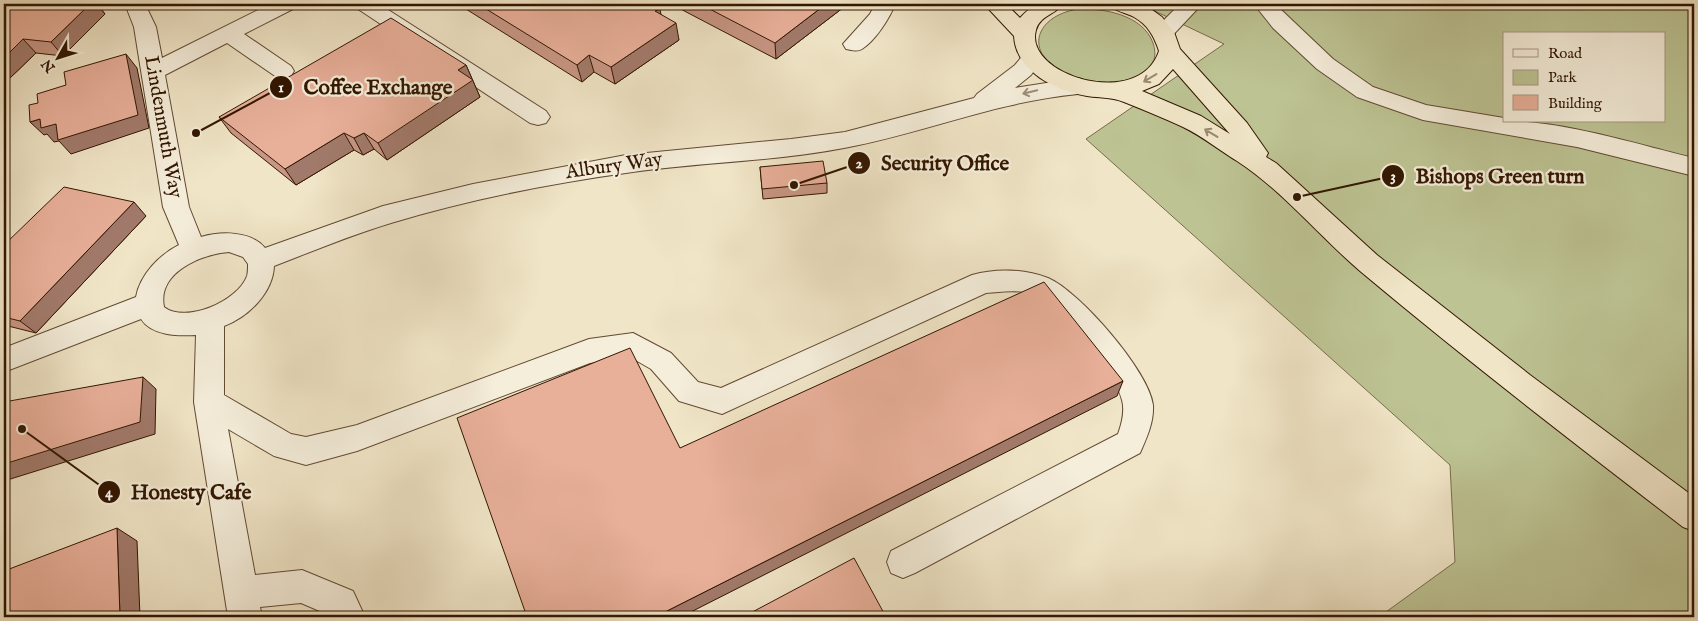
<svg xmlns="http://www.w3.org/2000/svg" width="1698" height="621" font-family="'IM FELL English',serif">
<rect width="100%" height="100%" fill="#f0e5c7"/>
<filter id="stains"><feTurbulence type="fractalNoise" baseFrequency=".004" numOctaves="4"/><feColorMatrix values="0 0 0 0 .2 0 0 0 0 .09 0 0 0 0 .02 0 0 0 .5 -.17"/></filter>
<radialGradient id="worn" r=".72"><stop offset=".6" stop-color="#630" stop-opacity="0"/><stop offset="1" stop-color="#630" stop-opacity=".3"/></radialGradient>
<!-- green -->
<path fill="#bdc393" stroke="#786c4a" fill-rule="evenodd" d="M1140,4H1694V617H1379L1455,562L1450,465L1086,139L1224,44ZM1504,34H1664V121H1504Z
M1078,9C1104,8 1143,15 1153,43C1155,49 1156,56 1153,62C1147,73 1133,80 1121,81C1103,83 1086,82 1069,75C1024,57 1031,17 1078,9Z"/>
<g fill="none" stroke-linecap="round" stroke-linejoin="round">
<defs>
<path id="minor" d="M125,4H145L156,27L162,58L270,4H296L293,9L244,34L291,66L294,71L291,76L283,78L275,76L227,43L165,75L189,207L201,237C221,231 251,231 265,248L383,206L473,184L626,155L791,139L845,132L974,98L977,94L1015,65L1024,54L1032,52L1040,54L1043,59L1031,75L1015,88L1078,78L1086,81L1089,86L1086,91L1078,94C995,102 924,133 844,148C772,162 698,162 626,173C547,184 467,200 391,223C351,235 313,251 274,266C273,293 248,317 224,326V395L291,434L306,437L357,425L589,339L633,333L671,353L698,382L721,388L972,275C996,268 1024,269 1048,278C1079,291 1149,371 1153,405C1154,422 1147,437 1140,453L915,573L903,578L891,573L887,562L891,551L1118,434C1122,423 1125,411 1122,400C1117,375 1055,304 1031,294C1018,289 999,292 986,293L722,414L679,401L651,369L630,357L590,363L357,451L306,465L274,456L228,429L255,575L302,570L353,591L365,617H330L329,615L301,603L260,607L262,617H228L194,402L196,335C178,336 152,336 141,319L4,372V348L136,297C140,275 159,255 179,245L163,207L134,27ZM229,252L243,257L248,264C248,268 248,273 247,276C238,301 186,324 164,307C157,272 202,254 229,252Z
M355,4H379L546,111L550,117L546,123L538,125L530,123L358,9Z
M875,4H895C890,18 875,41 862,49C857,52 852,50 846,49L843,44L870,14Z
M1180,4H1202L1171,37L1163,39L1155,37L1152,32Z
M1254,4H1275L1333,59L1373,87L1426,105L1504,118V121C1565,121 1635,144 1694,158V176L1577,147L1423,120L1357,97L1317,69L1273,28Z"/>
<path id="highway" d="M984,4H1006L1020,18C1035,1 1042,4 1062,4C1056,15 1040,15 1036,30C1023,75 1139,111 1159,51C1154,36 1148,25 1134,17C1125,12 1115,12 1110,4H1139L1148,7L1162,17L1174,32L1180,49L1247,123L1268,153L1266,157L1276,163L1377,255L1530,375L1694,497V531L1683,527C1574,443 1465,359 1360,271C1318,235 1283,191 1237,161C1219,150 1202,136 1183,127C1164,118 1144,110 1124,102C1112,97 1101,98 1087,96C1056,91 1016,72 1014,36ZM1173,69L1230,134L1201,116L1142,91L1159,84Z"/>
</defs>
<!-- minor casing -->
<use href="#minor" stroke="#624a32" stroke-width="2"/>
<!-- highway casing -->
<use href="#highway" stroke="#321600" stroke-width="2"/>
<!-- minor -->
<use href="#minor" fill="#f5eedb" fill-rule="evenodd"/>
<!-- highway -->
<use href="#highway" fill="#f0e5c7" fill-rule="evenodd"/>
</g>
<!-- wall -->
<path fill="#c89684" stroke="#321600" d="M4,4H97L105,14L63,56L36,53L10,78L4,77Z
M458,4H651L661,14L679,40L615,84L594,72L582,82Z
M671,4H848L776,59Z
M466,65L480,97L387,160L374,149L363,155L354,150L296,185L231,133L219,117Z
M760,167L827,183V193L763,199Z
M146,216L36,333L4,325V245Z"/>
<!-- shaded-wall -->
<path fill="#a27a6b" stroke="#321600" d="M90,4H97L105,14L63,56L51,42Z
M826,4H848L776,59L775,43Z
M660,9L663,26L655,11Z
M676,23L679,40L615,84L611,67Z
M23,39L36,53L10,78L4,71V58Z
M126,54L137,68L149,128L71,154L59,141L54,142L47,134L44,135L30,122L40,119L56,124Z
M589,55L594,72L582,82L577,65Z
M466,65L480,97L387,160L378,143L458,70Z
M344,133L354,150L296,185L285,169Z
M364,133L374,149L363,155L354,138Z
M134,202L146,216L36,333L20,321Z
M143,377L156,389L155,434L4,481V464Z
M1123,381L1117,396L681,617H655Z
M117,528L137,541L140,617H120Z"/>
<!-- building -->
<path fill="#e8af99" stroke="#321600" d="M4,4H90L51,42L23,39L4,58Z
M478,4H651L660,9L655,11L676,23L611,67L589,55L577,65Z
M700,4H826L775,43Z
M391,18L466,65L458,70L473,80L378,143L364,133L354,138L344,133L285,169L219,117Z
M126,54L138,115L58,140L56,124L41,128L40,119L30,122L29,105L38,103L37,94L66,85L64,72Z
M823,161L827,183L762,189L760,167Z
M64,187L134,202L20,321L4,317V245Z
M1044,282L1123,381L655,617H527L457,418L630,348L680,448Z
M143,377L140,422L4,464V402Z
M117,528L120,617H4V571Z
M854,558L886,617H743Z"/>
<!-- one-way arrows -->
<defs><path id="oneway-shaft" d="M-6 0H5M1.5-3L5.5 0L1.5 3" fill="none" stroke-width="1.6" stroke-linecap="round" stroke-linejoin="round" transform="scale(1.25)"/></defs>
<g stroke="#9a886d">
<use href="#oneway-shaft" transform="translate(1150 78) rotate(149)"/>
<use href="#oneway-shaft" transform="translate(1211 133) rotate(-149)"/>
</g>
<use stroke="#9d8d78" href="#oneway-shaft" transform="translate(1030 92) rotate(166)"/>
<g text-anchor="middle" dominant-baseline="central" stroke-width="4.5" stroke-linejoin="round" paint-order="stroke">
<!-- street labels -->
<g font-size="20" fill="#321600" stroke="#f5eedb">
<text transform="translate(163 127) rotate(80)">Lindenmuth Way</text>
<text transform="translate(614 166) rotate(-8)">Albury Way</text>
</g>
</g>
<!-- callouts -->
<path fill="none" stroke="#321600" stroke-width="2" d="M196 133L281 87M794 185L859 163M1297 197L1393 176M22 429L109 492"/>
<g fill="#321600" stroke="#f5eedb" stroke-width="2">
<circle cx="196" cy="133" r="5"/>
<circle cx="794" cy="185" r="5"/>
<circle cx="1297" cy="197" r="5"/>
<circle cx="22" cy="429" r="5"/>
<circle cx="281" cy="87" r="12"/>
<circle cx="859" cy="163" r="12"/>
<circle cx="1393" cy="176" r="12"/>
<circle cx="109" cy="492" r="12"/>
</g>
<g font-size="15" text-anchor="middle" font-weight="bold" fill="#fff">
<text x="281" y="92">1</text>
<text x="859" y="168">2</text>
<text x="1393" y="181">3</text>
<text x="109" y="497">4</text>
</g>
<g font-size="21" text-anchor="middle" font-weight="bold" fill="#321600" stroke="#f5eedb" stroke-width="4.5" stroke-linejoin="round" paint-order="stroke">
<text x="378" y="94">Coffee Exchange</text>
<text x="945" y="170">Security Office</text>
<text x="1500" y="183">Bishops Green turn</text>
<text x="191" y="499">Honesty Cafe</text>
</g>
<!-- margin -->
<rect width="1698" height="621" fill="none" stroke="#f0e5c7" stroke-width="20"/>
<rect x="5" y="5" width="1688" height="611" fill="none" stroke="#321600" stroke-width="2.5"/>
<rect x="10" y="10" width="1678" height="601" fill="none" stroke="#321600"/>
<!-- legend -->
<rect x="1503" y="32" width="162" height="90" fill="#f5eedb" stroke="#a79883"/>
<rect x="1513" y="49" width="25" height="8" fill="#f5eedb" stroke="#a79883"/>
<text x="1548" y="58" font-size="15" fill="#321600">Road</text>
<rect x="1513" y="70" width="25" height="15" fill="#bdc393" stroke="#a79883"/>
<text x="1548" y="82" font-size="15" fill="#321600">Park</text>
<rect x="1513" y="95" width="25" height="15" fill="#e8af99" stroke="#a79883"/>
<text x="1548" y="108" font-size="15" fill="#321600">Building</text>
<!-- north arrow -->
<g transform="translate(58 58) rotate(231)" stroke="#f5eedb" stroke-width="4" paint-order="stroke">
<path d="M0-4L9 19L0 12L-9 19Z" fill="#321600"/>
<text y="-8" font-size="14" font-weight="bold" text-anchor="middle" fill="#321600">N</text>
</g>
<rect width="100%" height="100%" filter="url(#stains)"/>
<rect width="100%" height="100%" fill="url(#worn)"/>
</svg>
